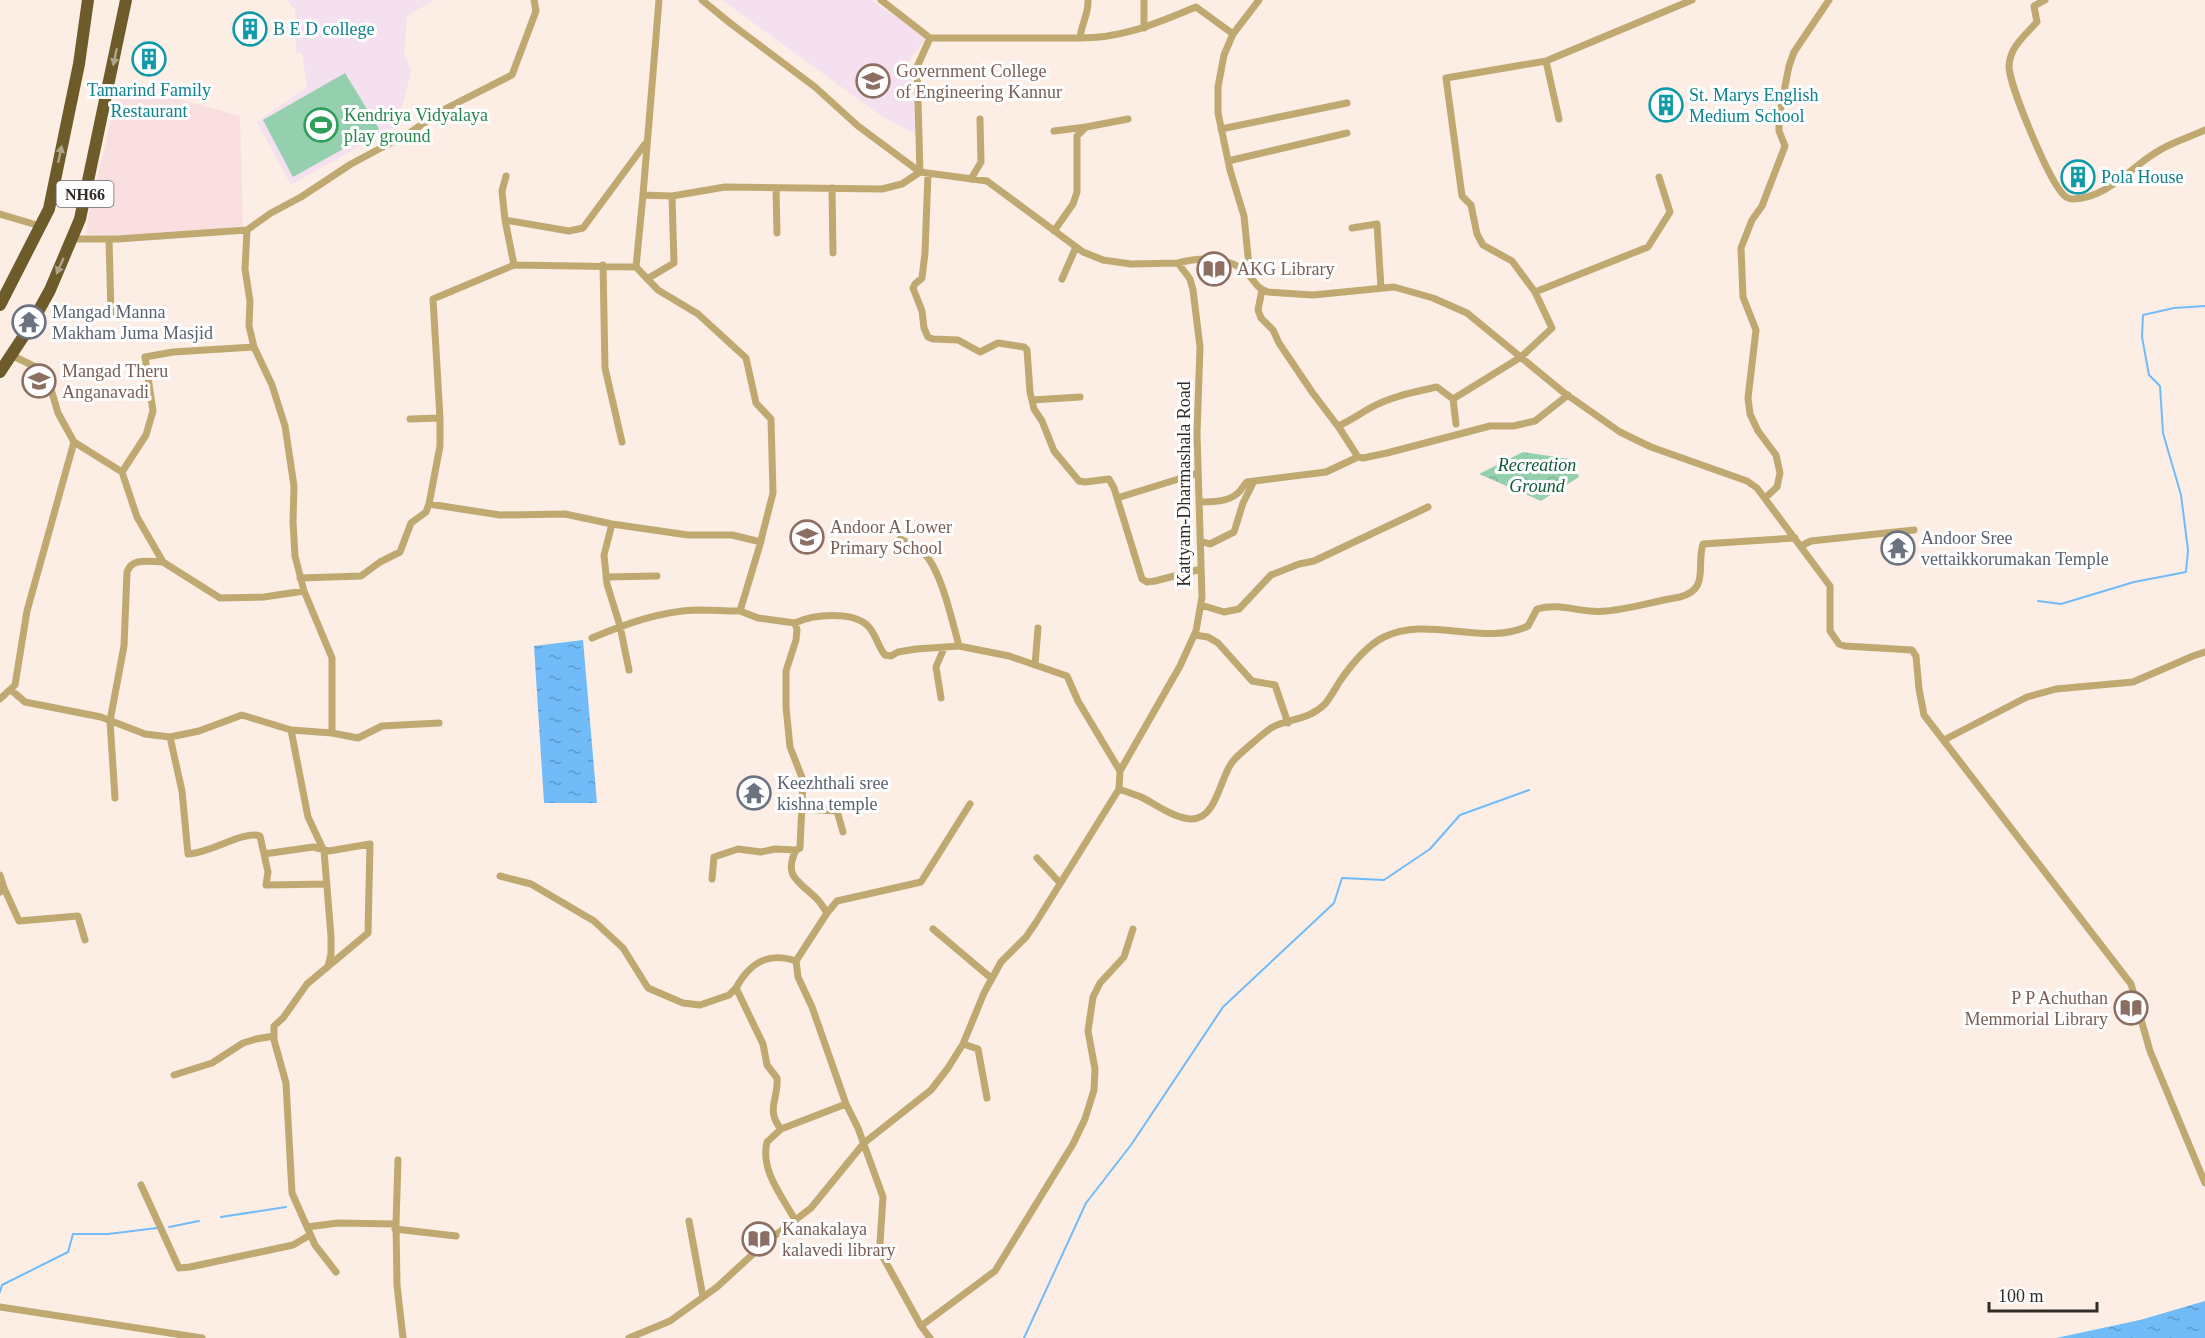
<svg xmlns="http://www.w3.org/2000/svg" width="2205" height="1338" font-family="Georgia,serif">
<defs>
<pattern id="forest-crowns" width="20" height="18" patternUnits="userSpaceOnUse" patternTransform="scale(1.5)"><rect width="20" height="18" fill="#94d0ae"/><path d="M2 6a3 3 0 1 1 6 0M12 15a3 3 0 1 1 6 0" fill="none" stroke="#80b396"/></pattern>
<pattern id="water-ripples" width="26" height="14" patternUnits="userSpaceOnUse" patternTransform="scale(1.5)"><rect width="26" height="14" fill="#71bbf9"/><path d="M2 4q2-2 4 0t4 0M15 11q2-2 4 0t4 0" fill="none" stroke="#5d98ca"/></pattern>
</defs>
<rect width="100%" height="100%" fill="#fcede5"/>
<!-- commercial -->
<path fill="#fadfe1" d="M120,83L240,116L243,226L205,231L163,232L121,236L86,234L88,217Z"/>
<!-- education -->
<path fill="#f4e0ee" d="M287,0H434L407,16L404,52L411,73L397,125L291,185L257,122L307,87L302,53H296L295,10Z
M722,0H874V2L927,37L909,61L921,137L880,115Z
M34,373H42L46,390H33Z"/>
<!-- forest -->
<path fill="url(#forest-crowns)" d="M1523,452L1570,459L1579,477L1541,501L1479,474Z"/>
<!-- garden -->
<path fill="#94d0ae" d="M345,73L379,129L293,177L263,120Z"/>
<!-- water -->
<path fill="url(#water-ripples)" d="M583,640L597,803H544L534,646Z
M2205,1301V1338H2056L2140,1320Z"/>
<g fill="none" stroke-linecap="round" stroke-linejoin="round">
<!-- stream -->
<path stroke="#71bbf9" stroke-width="2" d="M2038,601L2061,604L2134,582L2186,572L2188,550L2181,495L2163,433L2160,386L2149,375L2142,337L2143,315L2174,308L2205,306
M221,1217L286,1207
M169,1227L199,1221
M0,1292L2,1285L68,1252L73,1234H108L157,1228
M1024,1338L1086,1203L1131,1145L1223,1007L1334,903L1342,878L1384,880L1430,849L1460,815L1529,790"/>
<!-- street -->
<path stroke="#bfa970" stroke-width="7" d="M659,0L643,195L672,196L725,187L882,189L902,184L920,172L917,67L930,38
M881,0L930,38H1080
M1088,0C1089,13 1081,25 1080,38C1125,38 1156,23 1196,7L1233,34
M1144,0V28
M2045,0L2034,6L2037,22C2025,35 2009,48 2009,67C2010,87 2050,184 2065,196C2066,198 2071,199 2073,199C2107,198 2129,169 2155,153C2171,142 2188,138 2205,130
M1546,61L1446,78L1462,196L1471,205L1477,234L1483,245L1512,261L1535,292L1648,247L1670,212L1659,177
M1559,119L1546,61L1692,0
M1221,129L1347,103
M1054,131L1086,127
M1228,161L1347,133
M928,173L925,253L922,278L915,284L913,288L922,311L924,328L928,337L933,339L958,340L980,352L998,343L1024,347L1027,350L1030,392L1034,409L1042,421L1054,451L1079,481L1085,482L1109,479L1114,488L1142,579L1147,582L1155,581L1201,569
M971,179L981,162L980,119
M776,188L777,233
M832,188L833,253
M643,195L636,267L658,290L698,314L746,358L756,403L771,419L773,493L759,548L740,611L758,618L795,623L797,630L796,640L786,671V707L790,747L803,780L800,848L796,850L775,849L761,852L738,849L714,857L712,879
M0,214L40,226
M505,220L502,191L506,176
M1352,228L1377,224L1381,288
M1054,231L1073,204L1077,192V136L1086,127L1128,119
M72,239H117L247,230
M109,239L111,314
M1178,263C1200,257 1229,256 1247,273C1254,280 1257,289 1268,292L1313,295L1394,287L1433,298L1467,313L1563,392L1620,432L1651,447L1747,481L1757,488L1830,586V631L1839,644L1845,646L1912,650L1916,656L1919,689L1924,715L2131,984L2150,1051L2205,1183
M603,265L605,368L622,442
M636,267L514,265L505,220L569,231L583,228L645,144
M1250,276L1244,216L1230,170L1218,113V87L1224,55L1233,34L1259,0
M647,279L674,263L672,196
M1062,279L1076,247
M1262,290L1258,310L1261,318L1273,330L1279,343L1312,392L1340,429L1358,457L1363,458L1387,453L1490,426H1513L1535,421L1568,395
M11,355L46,372L58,413L74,442L122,472L137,517L163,562L220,598L264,597L304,591L332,658V733L291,730L308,817L324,851L331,936V954L328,966
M1453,399L1456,424
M1032,400L1080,397
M440,418L433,299L514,265
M410,419L440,418V446L429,504
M1338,426C1352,420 1359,414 1372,407C1392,396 1415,392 1437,387L1453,399L1521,357L1552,328L1535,292
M122,472L146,435L153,411L145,357L173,352L254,347
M1117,498L1198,473
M1765,498L1777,487L1780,473L1776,455L1758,431L1750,414L1748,398L1756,330L1743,297L1741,248L1752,220L1762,206L1785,146L1779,131V117L1789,66L1794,52L1829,0
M1199,502C1212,502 1228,502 1238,493C1242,490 1243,485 1247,482L1326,472L1358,457
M612,524L604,555L607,584L620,626L629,670
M900,539C906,542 915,545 921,550C941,567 952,621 959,646
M1200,541L1210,544L1234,532L1243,503L1254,481
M1801,546L1811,541L1914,530
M606,577L657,576
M300,578L361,576L380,562L400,552L411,523L426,512L429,504L500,515L565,514L612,524L688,535H732L761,542
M304,591L295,556L293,522L294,486L285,426L272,385L254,347L249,326L250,301L245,269L247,230L271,213L301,197L351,164L411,132L443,110L512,75L536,11L534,0
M1201,605L1224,612L1239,609L1271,575L1299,564L1314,561L1428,507
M795,623C813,614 853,611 868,626C876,634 878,647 885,655L891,656L898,652L916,649L959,646L1009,656L1067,676L1078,701L1120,771
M1194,635L1208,637L1218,643L1252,681L1275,685L1288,723
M592,638C625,624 661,611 697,610C711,610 726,611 740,611
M1035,665L1038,628
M11,690L25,702L101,717L145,734L170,737
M941,698L936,667L944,648
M0,699L15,685L27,611L74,442
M291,730L242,715L199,731L170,737L182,791L188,854C209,854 244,830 260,836L264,854L313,847L329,851L370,844L368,933L307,984L283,1018L274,1026V1040L286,1083L292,1193L315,1245L336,1272
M332,733L358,738L382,726L439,723
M1944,740L2027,697L2056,689L2133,682L2193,656L2205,652
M1119,789C1127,792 1134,794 1141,797C1156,804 1173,818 1191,819C1217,820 1220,776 1233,761C1239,754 1264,733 1271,728C1288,718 1308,721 1325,704C1330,698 1335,689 1340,681C1351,665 1366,646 1384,637C1427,615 1485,647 1528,626L1537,609C1561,602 1582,614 1606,611C1631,609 1655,601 1680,597C1710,589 1696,566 1703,544L1795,538
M115,798L110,721L124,646L127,572C132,557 149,562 163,562
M803,809L837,811L843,832
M264,854L268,872L266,885L327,884
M1037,858L1060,883
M0,875L4,888L0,892
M500,876L531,884L594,921L623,948L648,988L683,1003L700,1005L729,995L736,988
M4,888L19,921L78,916L85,940
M827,913L837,901L921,882L970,804
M933,929L991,978
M796,961L827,913C824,908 820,902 816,898C799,881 783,877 796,850
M963,1044L978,1049L987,1098
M174,1075L212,1063L243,1043L256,1039L274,1036
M781,1129L846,1104
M141,1185L179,1268L190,1267L293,1245L310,1235
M795,1220C782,1196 760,1170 767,1142L781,1129C765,1110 779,1098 777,1078L767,1065L763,1044L736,988C749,964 767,951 796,961L798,977L812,1007L846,1104L858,1128L883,1197L880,1243L883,1257L921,1326L930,1338
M689,1221L703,1297
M396,1224L398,1160
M307,1227L338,1223L396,1224L397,1285L403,1338
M395,1229L456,1236
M0,1307L202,1338
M921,1326L995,1271L1073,1144L1085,1119L1094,1090L1095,1069L1088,1031L1093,997L1100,983L1124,957L1133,929
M629,1338L670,1321L717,1287L765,1243L811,1208L864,1143L931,1090L948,1068L963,1044L984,993L1001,962L1026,937L1035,924L1119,789L1120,771L1180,666L1196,631L1202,597L1197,434L1200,347L1193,290L1190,279L1178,263L1131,264L1103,260L1083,252L987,181L920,172L858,126L815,87L730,23L702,0"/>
<!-- highway -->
<path stroke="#6d5b2a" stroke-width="12" d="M0,305L49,209L79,64L88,0
M0,372L29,328L50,290L80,219L126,0"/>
</g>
<!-- one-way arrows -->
<defs><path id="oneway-solid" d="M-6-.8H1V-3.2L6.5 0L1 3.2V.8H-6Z" transform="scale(1.5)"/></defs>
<g fill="#aea489">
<use href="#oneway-solid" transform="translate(115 57) rotate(102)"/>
<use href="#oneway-solid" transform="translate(60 154) rotate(-78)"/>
<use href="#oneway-solid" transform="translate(60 266) rotate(114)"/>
</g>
<!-- icons -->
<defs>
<symbol id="building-ring" viewBox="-11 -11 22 22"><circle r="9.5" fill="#fefefe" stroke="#0f9aa8" stroke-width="1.5"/><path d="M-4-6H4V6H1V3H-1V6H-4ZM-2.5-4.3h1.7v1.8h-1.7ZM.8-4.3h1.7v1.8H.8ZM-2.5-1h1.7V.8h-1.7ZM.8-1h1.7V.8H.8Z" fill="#0f9aa8"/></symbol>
<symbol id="university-ring" viewBox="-11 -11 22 22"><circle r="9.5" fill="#fefefe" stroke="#8d6e63" stroke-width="1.5"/><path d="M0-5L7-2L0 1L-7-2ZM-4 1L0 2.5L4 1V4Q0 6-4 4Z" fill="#8d6e63"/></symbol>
<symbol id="stadium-ring" viewBox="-11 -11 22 22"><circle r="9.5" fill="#fefefe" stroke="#2e9e5b" stroke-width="1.5"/><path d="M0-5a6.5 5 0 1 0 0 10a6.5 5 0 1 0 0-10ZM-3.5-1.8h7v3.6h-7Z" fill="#2e9e5b"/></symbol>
<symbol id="library-ring" viewBox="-11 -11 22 22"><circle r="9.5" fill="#fefefe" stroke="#8d6e63" stroke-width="1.5"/><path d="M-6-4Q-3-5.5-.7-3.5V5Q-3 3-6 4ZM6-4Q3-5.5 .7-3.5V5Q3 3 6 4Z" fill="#8d6e63"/></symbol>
<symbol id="temple-ring" viewBox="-11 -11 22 22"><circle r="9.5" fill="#fefefe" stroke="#6b7280" stroke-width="1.5"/><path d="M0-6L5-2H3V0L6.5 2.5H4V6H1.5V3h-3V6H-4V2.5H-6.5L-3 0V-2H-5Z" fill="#6b7280"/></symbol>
<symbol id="school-ring" viewBox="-11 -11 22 22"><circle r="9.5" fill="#fefefe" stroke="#8d6e63" stroke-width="1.5"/><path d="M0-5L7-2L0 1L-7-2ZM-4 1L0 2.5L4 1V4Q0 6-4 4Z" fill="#8d6e63"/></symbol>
</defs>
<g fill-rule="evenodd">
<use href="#building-ring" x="231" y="10" width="38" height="38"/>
<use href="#building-ring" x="130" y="40" width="38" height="38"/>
<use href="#university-ring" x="854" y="62" width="38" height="38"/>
<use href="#building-ring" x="1647" y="86" width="38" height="38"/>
<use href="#stadium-ring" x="302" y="106" width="38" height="38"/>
<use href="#building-ring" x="2059" y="158" width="38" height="38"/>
<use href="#library-ring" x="1195" y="250" width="38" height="38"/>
<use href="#temple-ring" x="10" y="303" width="38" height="38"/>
<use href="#school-ring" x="20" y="362" width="38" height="38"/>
<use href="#school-ring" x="788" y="518" width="38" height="38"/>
<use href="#temple-ring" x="1879" y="529" width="38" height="38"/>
<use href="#temple-ring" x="735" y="774" width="38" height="38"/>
<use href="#library-ring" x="2112" y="989" width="38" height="38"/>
<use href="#library-ring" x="740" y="1220" width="38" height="38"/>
</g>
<g text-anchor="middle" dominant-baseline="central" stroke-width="6" stroke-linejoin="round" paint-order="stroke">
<!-- shield labels -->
<rect fill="#fefefe" stroke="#6f6b69" stroke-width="1.5" x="56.5" y="181" width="57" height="26" rx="4.5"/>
<g font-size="16" font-weight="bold" fill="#322c29">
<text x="85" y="194">NH66</text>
</g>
<!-- culture labels -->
<g font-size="18" fill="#0d838f" stroke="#fefefe" text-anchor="start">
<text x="273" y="29">B E D college</text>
<text x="149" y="90" text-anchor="middle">Tamarind Family<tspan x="149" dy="21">Restaurant</tspan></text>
<text x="1689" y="95">St. Marys English<tspan x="1689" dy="21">Medium School</tspan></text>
<text x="2101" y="177">Pola House</text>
</g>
<!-- education labels -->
<g font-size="18" fill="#785e54" stroke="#fefefe" text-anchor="start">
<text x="896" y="71">Government College<tspan x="896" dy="21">of Engineering Kannur</tspan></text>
<text x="1237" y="269">AKG Library</text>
<text x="62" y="371">Mangad Theru<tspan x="62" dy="21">Anganavadi</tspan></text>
<text x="830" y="527">Andoor A Lower<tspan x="830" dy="21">Primary School</tspan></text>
<text x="2108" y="998" text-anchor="end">P P Achuthan<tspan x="2108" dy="21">Memmorial Library</tspan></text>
<text x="782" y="1229">Kanakalaya<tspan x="782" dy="21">kalavedi library</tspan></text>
</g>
<!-- leisure labels -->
<g font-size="18" fill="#27864d" stroke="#fefefe" text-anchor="start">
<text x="344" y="115">Kendriya Vidyalaya<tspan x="344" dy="21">play ground</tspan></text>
</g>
<!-- worship labels -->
<g font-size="18" fill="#5b616d" stroke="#fefefe" text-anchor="start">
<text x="52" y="312">Mangad Manna<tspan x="52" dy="21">Makham Juma Masjid</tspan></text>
<text x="1921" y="538">Andoor Sree<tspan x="1921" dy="21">vettaikkorumakan Temple</tspan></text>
<text x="777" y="783">Keezhthali sree<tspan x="777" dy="21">kishna temple</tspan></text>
</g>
<!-- park labels -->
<g font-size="18" font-style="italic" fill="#115b3b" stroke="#fefefe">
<text x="1537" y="465">Recreation<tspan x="1537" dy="21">Ground</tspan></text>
</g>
<!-- street labels -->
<g font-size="18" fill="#322c29" stroke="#fefefe">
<text transform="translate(1184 484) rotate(-90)">Kattyam-Dharmashala Road</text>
</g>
</g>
<!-- scale -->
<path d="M1989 1302v9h108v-9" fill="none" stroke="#322c29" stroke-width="3"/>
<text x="1998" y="1302" font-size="18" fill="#322c29" stroke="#fefefe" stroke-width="4.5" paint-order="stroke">100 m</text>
</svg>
